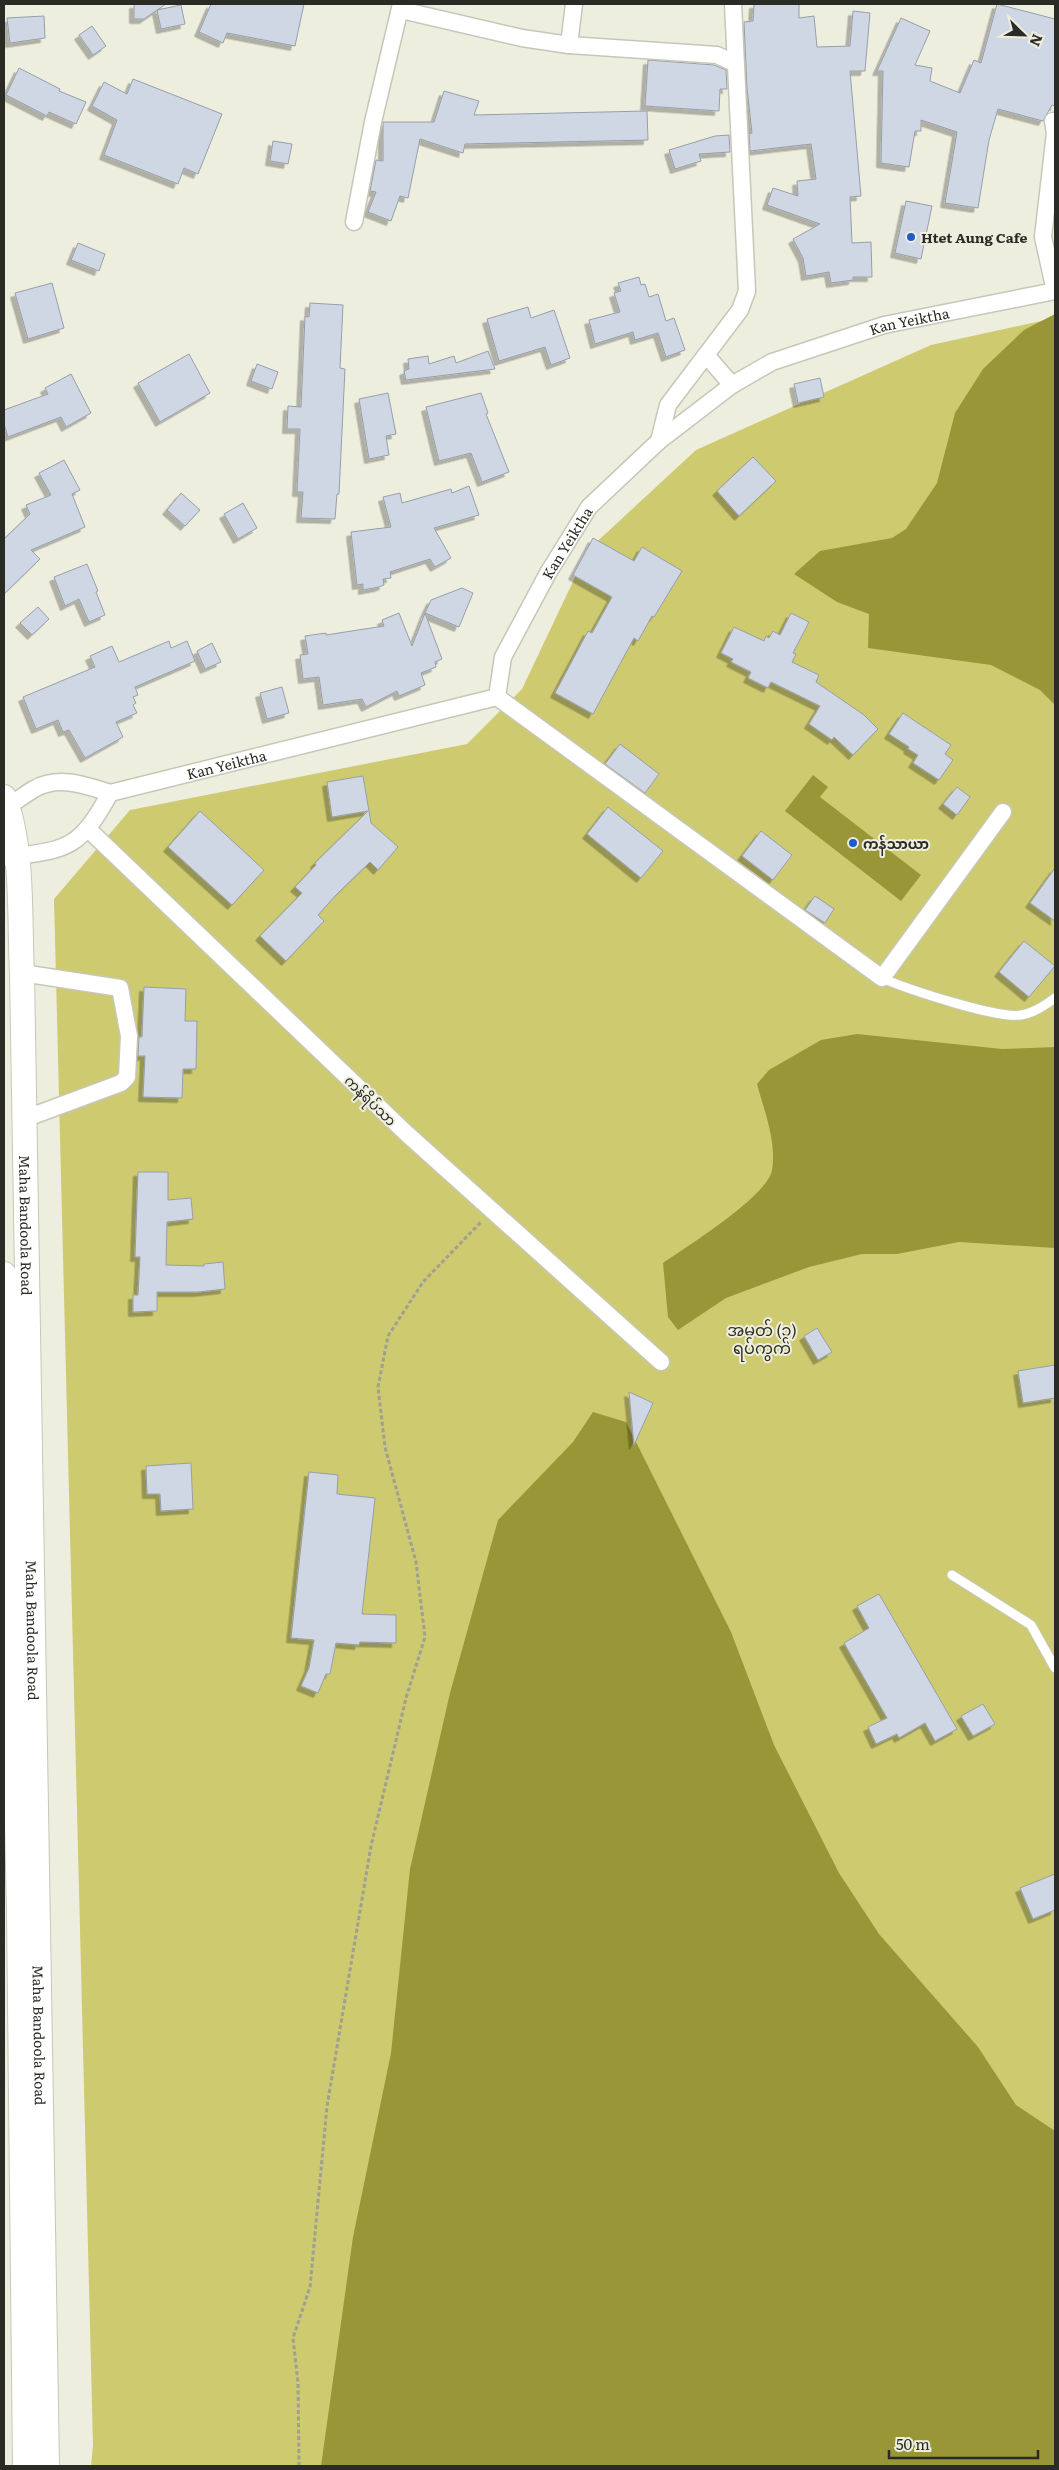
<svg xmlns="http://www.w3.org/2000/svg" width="1059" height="2470" font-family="Literata,'Noto Sans Myanmar',serif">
<defs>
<filter id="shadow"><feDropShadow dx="-4.5" dy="4.5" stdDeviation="0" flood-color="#0004"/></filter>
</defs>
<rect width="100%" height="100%" fill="#eeeedf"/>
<!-- green -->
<path fill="#cdca70" d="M1055,318V2466H91L93,2445L54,899L130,810L467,744L522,689L588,550L696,450L931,345Z"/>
<!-- water -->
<path fill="#999637" d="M1055,314V705L1040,690L991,665L868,648L869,614L837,602L794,574L820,551L892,538L906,529L937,483L955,413L983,369L1024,330Z
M813,775L828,787L820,797L921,875L901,901L785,811Z
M857,1034L1002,1049L1055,1047V1248L959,1242L897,1254H862L809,1267L726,1298L678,1330L668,1317L663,1263C686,1247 768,1196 772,1170C777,1142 764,1110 757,1084L769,1070L821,1040Z
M593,1412L626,1422L731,1632L774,1745L839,1873L879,1934L978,2047L1016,2105L1055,2131V2466H321L353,2237L391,2053L410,1869L450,1693L498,1520L573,1442Z"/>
<!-- building -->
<path fill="#cfd7e4" stroke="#979eaa" filter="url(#shadow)" d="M134,4H166L144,19H134Z
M211,4H304L295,46L227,33L223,43L199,32Z
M754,4H799V18L814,16L817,47L850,46L853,11L870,13L865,71H850L861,196L850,197L852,243L871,242L872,277H853V280L831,283L829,272L806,276L803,258L793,239L820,224L767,205L773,188L798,196L797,181L816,179L811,144L750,151L749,134L752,133L747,88L744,22L753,21Z
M997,4L1055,19V106L1052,105L1043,121L998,109L989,140L978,208L945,203L957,132L921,120V131H915L909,167L881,163L883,71H877L901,18L930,31L915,65L932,68L930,81L960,93L974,60L981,63Z
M181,5L185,24L161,29L157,10Z
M44,16L45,38L10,43L7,18Z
M92,26L106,46L93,55L79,35Z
M648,60L714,65L726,70L727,89H720L719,111L645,106Z
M19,68L60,89L59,91L86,102L76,124L49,112L47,116L6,95Z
M133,79L222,114L198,174L184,168L178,184L104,155L117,120L92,106L104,82L127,94Z
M444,91L479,101L474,115L647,111L648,140L465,144L463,153L420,139L408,198L400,196L391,221L368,212L376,192L370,191L376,160L383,161V122H434Z
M729,135L730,152L699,154L701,161L675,169L669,150L715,136Z
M273,141L292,144L288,164L270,161Z
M906,201L932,206L921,259L895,253Z
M78,243L105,254L99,271L71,260Z
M639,277L641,285L645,284L649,297L658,294L666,321L674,318L685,350L666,357L658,333L635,340L633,332L595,344L589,320L620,312L614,293L621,291L618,283Z
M52,283L64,328L28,339L15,293Z
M310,303L343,305L340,368L345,369L339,494H337L335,519L301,518L303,492H297L300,429H287L288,406L301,407L305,316L309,317Z
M528,307L531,318L554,310L570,358L551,365L545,347L499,361L487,319Z
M488,351L495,369L406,380L404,371L409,369L408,359L428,356L429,364L454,356L456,363Z
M189,354L210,393L160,422L138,383Z
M257,364L278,372L272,389L251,381Z
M71,374L91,413L66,427L61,417L8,437L4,424V410L48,394L45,388Z
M820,378L824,397L798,403L794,384Z
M388,393L396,434L386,436L389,455L369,459L359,399Z
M481,393L488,413L486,414L509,472L482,482L471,453L439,461L426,407Z
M753,457L776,481L739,516L717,491Z
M64,460L80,490L72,494L85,527L31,550L40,559L4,594V539L30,514L26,505L51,495L39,473Z
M469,486L479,515L434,528L451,558L435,567L430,559L390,572L391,578L383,579L384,585L379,587L363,590V584L357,585L351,532L391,527L383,497L400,493L402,503L451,489L452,493Z
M181,493L200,510L185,526L167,510Z
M243,503L257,528L238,539L224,514Z
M593,538L634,561L642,547L682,571L654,617L652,616L638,641L634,638L593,714L555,693L588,631L592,633L612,597L573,575Z
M87,564L98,591L96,592L105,615L89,622L79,599L65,606L54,577Z
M462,588L473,593L459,627L425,613L431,600Z
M38,607L49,619L32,635L20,623Z
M399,613L412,646L425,613L442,659L435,662L436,667L421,673L425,685L399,696L397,691L366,707L362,699L323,705L319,677L303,679L300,655L308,654L305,636L326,633V635L384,626L382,620Z
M791,613L809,622L793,653L796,654L792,662L819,675L816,682L864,715L878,729L853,755L834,737L832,740L809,724L820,706L771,682L768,688L748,678L751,672L731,662L733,659L721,653L734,627L764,641L766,636L769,638L773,631L780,635Z
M169,641L171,648L187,641L195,661L135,687L138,695L133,697L136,703L133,705L137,713L116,722L123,737L85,758L69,730L63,732L58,720L36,729L23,697L95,667L90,656L112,646L119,662Z
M212,643L221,662L205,669L197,651Z
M282,687L289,713L267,719L260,693Z
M903,713L951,745L945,754L953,760L939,780L913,763L918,755L908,749L909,747L889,734Z
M620,744L659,774L645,793L605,764Z
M363,776L371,823L398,847L378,870L370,862L336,895L318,915L324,921L286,961L260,936L302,893L295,887L316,865L315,863L368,811L332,817L327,782Z
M957,787L970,797L957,815L943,804Z
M608,807L663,851L641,878L587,834Z
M200,811L264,870L232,905L168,847Z
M761,831L792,855L773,880L742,856Z
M1055,868V921L1030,903Z
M815,896L834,909L825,923L805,910Z
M1024,941L1055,966L1029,997L999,972Z
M144,987L186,989L185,1021H197L196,1069H183L182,1098L143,1097L145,1056H138L139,1037H142Z
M138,1172H168V1200L191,1198L193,1219L167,1222L166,1265L204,1266V1264L223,1262L225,1289L198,1292H157V1311L133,1312V1295H138L140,1257H135Z
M817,1328L832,1352L818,1360L804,1336Z
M1055,1365V1398L1023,1403L1018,1371Z
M629,1392L653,1403L634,1445Z
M191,1463L193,1509L161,1511L160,1494H147L146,1466Z
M309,1472L338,1475L337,1494L375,1498L362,1614L396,1615V1643L360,1642L359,1645L336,1643L330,1674H326L318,1693L301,1686L309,1668L314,1640L291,1638Z
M879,1594L957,1729L935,1741L925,1723L899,1738L897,1734L876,1744L868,1727L887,1718L844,1643L869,1628L857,1606Z
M983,1704L995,1724L973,1736L961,1716Z
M1055,1874V1910L1033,1919L1020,1888Z"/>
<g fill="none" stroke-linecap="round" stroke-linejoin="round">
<defs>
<path id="lane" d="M882,978C907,989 997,1019 1021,1015C1034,1013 1045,1005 1055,998
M952,1575L1031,1625L1055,1668"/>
<g id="street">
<path d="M574,4L569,45L717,55L734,63"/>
<path d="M401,10L522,38L569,45"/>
<path d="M1053,121L1055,133L1043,237L1055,291"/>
<path d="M354,222L373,122L401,4"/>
<path d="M706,355L732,385"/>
<path d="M659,441L668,405L740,310L747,291L733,4"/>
<path d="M497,697L882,978L1003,812"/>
<path id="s1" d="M110,793L497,697L503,657L548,573L589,507L659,441L732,385L772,362L884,325L1055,291"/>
<path d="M4,809C14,803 24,795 34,789C59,775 85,785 110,793"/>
<path d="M88,829L406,1133L661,1362"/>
<path d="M4,858C66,849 78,852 110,793"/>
<path d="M22,973L120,988L129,1036L127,1077L121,1083L24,1119"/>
</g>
<g id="secondary">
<path id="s2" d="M4,797C24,848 19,918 22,973L47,2466"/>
<path d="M4,1274L19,1911L25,2466"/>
</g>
</defs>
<!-- lane casing -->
<use href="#lane" stroke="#c7c7b8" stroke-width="11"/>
<!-- street casing -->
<use href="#street" stroke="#c7c7b8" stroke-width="19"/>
<!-- secondary casing -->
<use href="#secondary" stroke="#c7c7b8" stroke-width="26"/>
<!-- path -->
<path stroke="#9f9f94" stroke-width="3" stroke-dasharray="4 2.5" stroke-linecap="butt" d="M299,2466L298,2383L293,2338L310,2287L327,2106L371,1846L406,1698L425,1637L416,1562L385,1447L378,1387L388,1336L423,1282L481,1222"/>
<!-- lane -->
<use href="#lane" stroke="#fff" stroke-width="9"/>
<!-- street -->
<use href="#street" stroke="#fff" stroke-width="16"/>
<!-- secondary -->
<use href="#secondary" stroke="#fff" stroke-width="24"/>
</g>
<!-- markers -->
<g fill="#1b5ec9" stroke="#eeeedf" stroke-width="2">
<circle cx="911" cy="237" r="5"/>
<circle cx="853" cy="843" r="5"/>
</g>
<g text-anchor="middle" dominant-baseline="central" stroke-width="4" stroke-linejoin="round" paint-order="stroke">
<!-- poi labels -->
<g font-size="14" font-weight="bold" fill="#2b2b25" stroke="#eeeedf" text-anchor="start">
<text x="921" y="237">Htet Aung Cafe</text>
<text x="863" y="843">ကန်သာယာ</text>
</g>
<!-- street labels -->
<g font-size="14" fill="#2b2b25" stroke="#eeeedf">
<text stroke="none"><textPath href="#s1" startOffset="990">Kan Yeiktha</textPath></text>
<text stroke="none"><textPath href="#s1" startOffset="570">Kan Yeiktha</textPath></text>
<text stroke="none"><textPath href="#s1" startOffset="120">Kan Yeiktha</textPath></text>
<text transform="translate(371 1100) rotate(44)">ကန်ရိပ်သာ</text>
<text stroke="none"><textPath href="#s2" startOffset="430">Maha Bandoola Road</textPath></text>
<text stroke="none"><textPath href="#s2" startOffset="835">Maha Bandoola Road</textPath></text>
<text stroke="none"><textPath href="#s2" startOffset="1240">Maha Bandoola Road</textPath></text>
</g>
<!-- quarter labels -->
<g font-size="16" fill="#2e2e23" stroke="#eeeedf">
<text x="762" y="1329">အမှတ် (၃)<tspan x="762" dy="18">ရပ်ကွက်</tspan></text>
</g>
</g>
<!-- border -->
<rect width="1059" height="2470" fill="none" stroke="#2b2b25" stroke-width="10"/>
<!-- north arrow -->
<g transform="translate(1024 35) rotate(113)" stroke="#eeeedf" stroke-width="4" paint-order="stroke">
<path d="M0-4L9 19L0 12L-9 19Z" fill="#2b2b25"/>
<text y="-8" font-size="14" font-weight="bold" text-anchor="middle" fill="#2b2b25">N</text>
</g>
<!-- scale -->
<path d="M889 2450v8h149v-8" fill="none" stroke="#2b2b25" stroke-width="2.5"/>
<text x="896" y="2450" font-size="15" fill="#2b2b25" stroke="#eeeedf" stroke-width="4" paint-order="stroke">50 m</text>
</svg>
